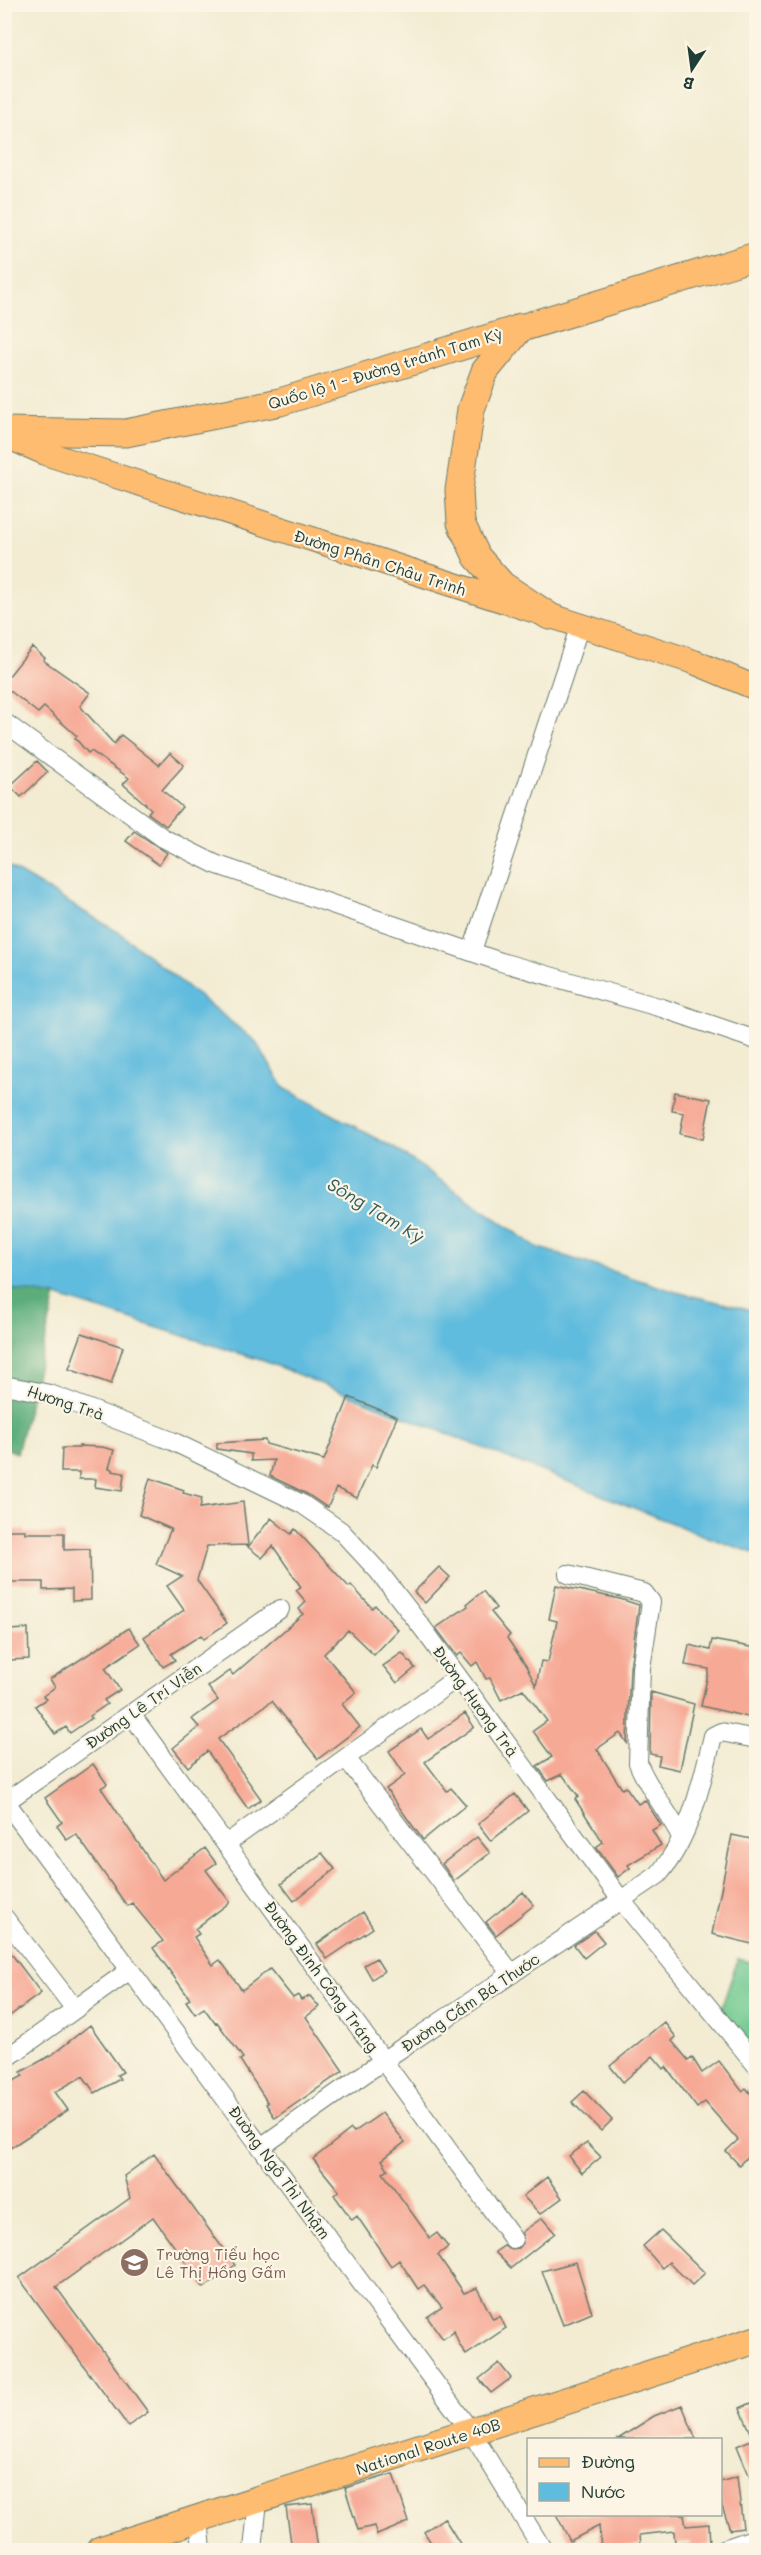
<svg xmlns="http://www.w3.org/2000/svg" width="761" height="2555" font-family="Mali,sans-serif">
<rect width="100%" height="100%" fill="#fcf5e5"/>
<filter id="ink" filterUnits="userSpaceOnUse"><feTurbulence type="fractalNoise" baseFrequency=".0167" numOctaves="2"/><feDisplacementMap in="SourceGraphic" scale="12" xChannelSelector="R" yChannelSelector="G"/><feConvolveMatrix kernelMatrix="1 2 1 2 8 2 1 2 1" color-interpolation-filters="sRGB"/></filter>
<filter id="wash" filterUnits="userSpaceOnUse"><feTurbulence type="fractalNoise" baseFrequency=".008" numOctaves="4" result="noise"/><feDisplacementMap in="SourceGraphic" scale="24" xChannelSelector="R" yChannelSelector="G"/><feGaussianBlur stdDeviation="1.35" result="paint"/><feColorMatrix in="noise" values="0 0 0 0 0 0 0 0 0 0 0 0 0 0 0 0 0 1.4 0 .05"/><feComposite in="paint" operator="in"/></filter>
<g filter="url(#wash)">
<rect width="100%" height="100%" fill="#f3ecd3"/>
<!-- green -->
<path fill="#6fc990" stroke="#478362" stroke-width="1.5" d="M738,1959L756,1963V2060L718,2018Z"/>
<!-- forest -->
<path fill="#5bad7a" stroke="#3d7557" stroke-width="1.5" d="M4,1288L56,1296L17,1453L5,1448Z"/>
<!-- water -->
<path fill="#60bcde" stroke="#407c89" stroke-width="1.5" d="M4,864L120,933L255,1041L284,1088L394,1148L537,1247L676,1292L756,1311V1554L702,1535L264,1361L56,1296L5,1288Z"/>
<g id="blocks">
<!-- building -->
<path fill="#f6a995" d="M32,647L45,658L43,660L90,693L80,706L114,744L121,735L159,765L170,753L184,765L162,790L182,807L166,826L148,813L151,809L123,784L129,778L91,751L88,753L75,738L77,736L44,707L38,713L4,686V682Z
M37,761L48,772L21,797L10,786Z
M134,831L167,853L159,865L126,841Z
M675,1092L711,1099L703,1139L680,1134L684,1113L672,1111Z
M82,1333L123,1347L111,1384L69,1369Z
M349,1397L397,1417L376,1467L372,1465L357,1498L336,1488L328,1507L325,1506L307,1494L270,1476L274,1460L251,1461V1454L217,1449V1443L265,1440L266,1444L324,1460Z
M79,1446L102,1447L114,1450L109,1468L112,1469V1471L124,1473L122,1491L95,1487L96,1479H79V1472H61L62,1448H79Z
M150,1478L184,1490L183,1493L202,1498L200,1508L243,1502L248,1545L207,1546L197,1580L227,1623L204,1639L201,1635L171,1654L175,1660L163,1667L144,1637L184,1610L167,1586L182,1576L156,1564L171,1529L139,1515Z
M271,1518L291,1534L295,1529L349,1587L351,1585L372,1608L375,1605L398,1630L374,1655L348,1630L324,1654L356,1692L342,1704L360,1727L318,1759L272,1701L218,1739L261,1799L248,1809L207,1751L188,1767L173,1748L199,1727L192,1719L218,1700L208,1687L230,1671L233,1675L303,1614L299,1609L306,1602L296,1590L301,1587L273,1546L262,1558L248,1547Z
M4,1530H25V1533H64V1550L90,1549L91,1600L72,1601V1589L43,1590V1582H4Z
M439,1567L450,1577L425,1603L414,1592Z
M556,1585L620,1599L639,1605L630,1668L627,1743L620,1733L597,1749L622,1789L626,1787L638,1804L645,1800L661,1825L652,1830L661,1845L628,1865L630,1868L618,1877L596,1847L603,1842L575,1799L579,1797L562,1774L548,1781L537,1766L552,1757L533,1731L547,1721L523,1689L501,1700L490,1678L486,1679L477,1662L472,1666L461,1653L457,1656L436,1628L468,1606L467,1604L483,1591L496,1608L491,1612L510,1635L507,1638L526,1666L536,1686L541,1661L548,1662L557,1621L549,1619Z
M129,1628L140,1644L105,1668L120,1690L104,1700L107,1704L90,1716L92,1718L70,1733L66,1727L55,1734L35,1706L46,1699L43,1696L55,1687L50,1679Z
M28,1629L29,1659L9,1660L7,1630Z
M712,1640L756,1648V1719L701,1706L709,1669L685,1665L689,1645L710,1650Z
M402,1653L415,1668L397,1683L383,1666Z
M651,1692L694,1704L680,1770L658,1765L660,1756L650,1754Z
M465,1713L474,1727L425,1762L447,1791L451,1788L466,1805L423,1840L386,1789L405,1775L389,1751L421,1729L428,1739Z
M93,1764L107,1784L101,1788L163,1880L205,1848L216,1863L206,1870L230,1902L195,1929L199,1934L194,1937L213,1965L220,1960L242,1990L270,1969L293,1998L298,1995L301,2000L310,1996L319,2007L306,2017L343,2071L275,2118L266,2104L268,2103L240,2060L243,2058L217,2022L215,2023L204,2008L195,2014L186,2001L190,1999L153,1948L163,1941L132,1903L127,1906L76,1834L67,1840L57,1826L62,1822L45,1798Z
M515,1794L528,1811L491,1841L478,1824Z
M732,1835L756,1840V1945L712,1934Z
M477,1837L490,1853L454,1881L442,1864Z
M322,1853L335,1869L294,1901L281,1884Z
M523,1892L534,1905L496,1935L486,1922Z
M363,1912L373,1928L327,1959L317,1944Z
M595,1931L604,1942L584,1958L574,1945Z
M4,1944L41,1993L4,2020Z
M376,1958L384,1971L372,1979L364,1965Z
M664,2022L676,2037L672,2041L688,2060L692,2057L702,2073L719,2061L742,2091L746,2088L756,2100V2167L747,2157L739,2165L726,2151L738,2140L705,2102L697,2108L666,2067L664,2069L653,2056L623,2082L610,2066Z
M90,2025L123,2072L117,2075L120,2079L95,2093L83,2076L55,2092L68,2110L4,2152V2086L23,2076L21,2072L53,2054Z
M584,2091L612,2120L601,2131L572,2102Z
M382,2113L405,2142L382,2160L388,2169L383,2173L430,2238L437,2233L448,2247L438,2255L464,2293L477,2288L493,2319L499,2316L506,2328L466,2355L459,2344L454,2331L443,2339L427,2317L442,2307L424,2285L418,2289L399,2260L391,2266L357,2216L352,2220L334,2195L339,2191L313,2159L351,2129L354,2132Z
M587,2143L601,2157L582,2173L569,2156Z
M154,2154L235,2265L204,2288L153,2217L56,2287L148,2412L128,2426L19,2278L130,2198L124,2176Z
M547,2177L562,2198L540,2214L523,2196Z
M542,2218L555,2233L511,2268L495,2252L504,2246L509,2249L519,2248L523,2243L522,2232Z
M661,2230L705,2273L692,2285L669,2262L662,2268L643,2246Z
M576,2262L592,2313L563,2325L542,2271Z
M499,2363L511,2378L491,2393L479,2379Z
M756,2401V2444L740,2408Z
M682,2405L696,2439H618L654,2416Z
M753,2439L756,2447V2492L737,2446Z
M393,2474L409,2522L377,2535L374,2526L358,2530L345,2488Z
M737,2477L743,2528L730,2530L720,2500V2482Z
M312,2504L318,2550H292L286,2507Z
M556,2514H684L686,2526L709,2524L710,2545L691,2547L690,2542L675,2543L674,2531L640,2535L641,2545L616,2546L617,2550H601L599,2526L570,2541Z
M444,2518L464,2550H436L424,2532Z"/>
</g>
</g>
<g filter="url(#ink)">
<use href="#blocks" fill-opacity="0" stroke="#697a6c" stroke-width="1.5"/>
<g fill="none" stroke-linecap="round" stroke-linejoin="round">
<defs>
<path id="minor" d="M4,722L163,838L215,864L501,962L662,1008L756,1040
M472,951L580,625
M4,1385L50,1394L172,1441L302,1504L341,1531L379,1572L424,1630L621,1900L756,2065
M568,1574L644,1593L651,1602L641,1668L638,1763C648,1789 669,1812 681,1837
M131,1714L513,2239
M346,1758L512,1974
M6,1802L472,2433L543,2550
M4,1803L280,1609
M226,1844L458,1677
M4,1917L75,2009
M4,2060L130,1970
M261,2147L384,2060L658,1875C691,1837 701,1784 713,1736L721,1732L756,1739
M199,2519L202,2550
M253,2550L258,2500
M721,2550L756,2538"/>
<path id="major" d="M4,435L48,454L694,662L756,688"/>
<path id="highway" d="M521,327L485,371L471,409L459,490L461,523L477,557L502,585L549,616
M4,431L126,433L280,402L756,256
M100,2550L756,2340"/>
</defs>
<!-- minor casing -->
<use href="#minor" stroke="#697a6c" stroke-width="20"/>
<!-- major casing -->
<use href="#major" stroke="#697a6c" stroke-width="26"/>
<!-- highway casing -->
<use href="#highway" stroke="#697a6c" stroke-width="29"/>
<!-- minor -->
<use href="#minor" stroke="#fff" stroke-width="18"/>
<!-- major -->
<use href="#major" stroke="#fdbc70" stroke-width="24"/>
<!-- highway -->
<use href="#highway" stroke="#fdbc70" stroke-width="27"/>
</g>
</g>
<!-- icons -->
<defs>
<symbol id="school-disc" viewBox="-11 -11 22 22"><circle r="9.5" fill="#8d6e63" stroke="#fcf5e5"/><path d="M0-5L7-2L0 1L-7-2ZM-4 1L0 2.5L4 1V4Q0 6-4 4Z" fill="#fff"/></symbol>
</defs>
<g fill-rule="evenodd">
<use href="#school-disc" x="118" y="2246" width="33" height="33"/>
</g>
<g text-anchor="middle" dominant-baseline="central" stroke-width="4.5" stroke-linejoin="round" paint-order="stroke">
<!-- street labels -->
<g font-size="16" fill="#1f3d34" stroke="#fcf5e5">
<text transform="translate(385 368) rotate(-17)">Quốc lộ 1 - Đường tránh Tam Kỳ</text>
<text transform="translate(380 562) rotate(18)">Đường Phân Châu Trình</text>
<text transform="translate(66 1402) rotate(18)">Hương Trà</text>
<text transform="translate(476 1701) rotate(54)">Đường Hương Trà</text>
<text transform="translate(143 1705) rotate(-35)">Đường Lê Trí Viễn</text>
<text transform="translate(322 1976) rotate(54)">Đường Đinh Công Tráng</text>
<text transform="translate(470 2002) rotate(-34)">Đường Cầm Bá Thước</text>
<text transform="translate(280 2172) rotate(54)">Đường Ngô Thì Nhậm</text>
<text transform="translate(428 2446) rotate(-18)">National Route 40B</text>
</g>
<!-- education labels -->
<g font-size="16" fill="#785e54" stroke="#fcf5e5" text-anchor="start">
<text x="156" y="2253">Trường Tiểu học<tspan x="156" dy="18">Lê Thị Hồng Gấm</tspan></text>
</g>
<!-- water labels -->
<g font-size="18" font-style="italic" fill="#2f5d5e" stroke="#fcf5e5">
<text transform="translate(376 1210) rotate(31)">Sông Tam Kỳ</text>
</g>
</g>
<!-- margin -->
<rect width="761" height="2555" fill="none" stroke="#fcf5e5" stroke-width="24"/>
<!-- legend -->
<rect x="527" y="2438" width="195" height="78" fill="#fcf5e5" stroke="#a4ab9e" stroke-width="1.5"/>
<rect x="539" y="2458" width="30" height="9" fill="#fdbc70" stroke="#a4ab9e" stroke-width="1.5"/>
<text x="581" y="2468" font-size="18" fill="#1f3d34">Đường</text>
<rect x="539" y="2483" width="30" height="18" fill="#60bcde" stroke="#a4ab9e" stroke-width="1.5"/>
<text x="581" y="2498" font-size="18" fill="#1f3d34">Nước</text>
<!-- north arrow -->
<g transform="translate(692 69) rotate(193)" stroke="#fcf5e5" stroke-width="4.5" paint-order="stroke">
<path d="M0-4.5L10 22L0 15L-10 22Z" fill="#1f3d34"/>
<text y="-9" font-size="16" font-weight="bold" text-anchor="middle" fill="#1f3d34">B</text>
</g>
</svg>
